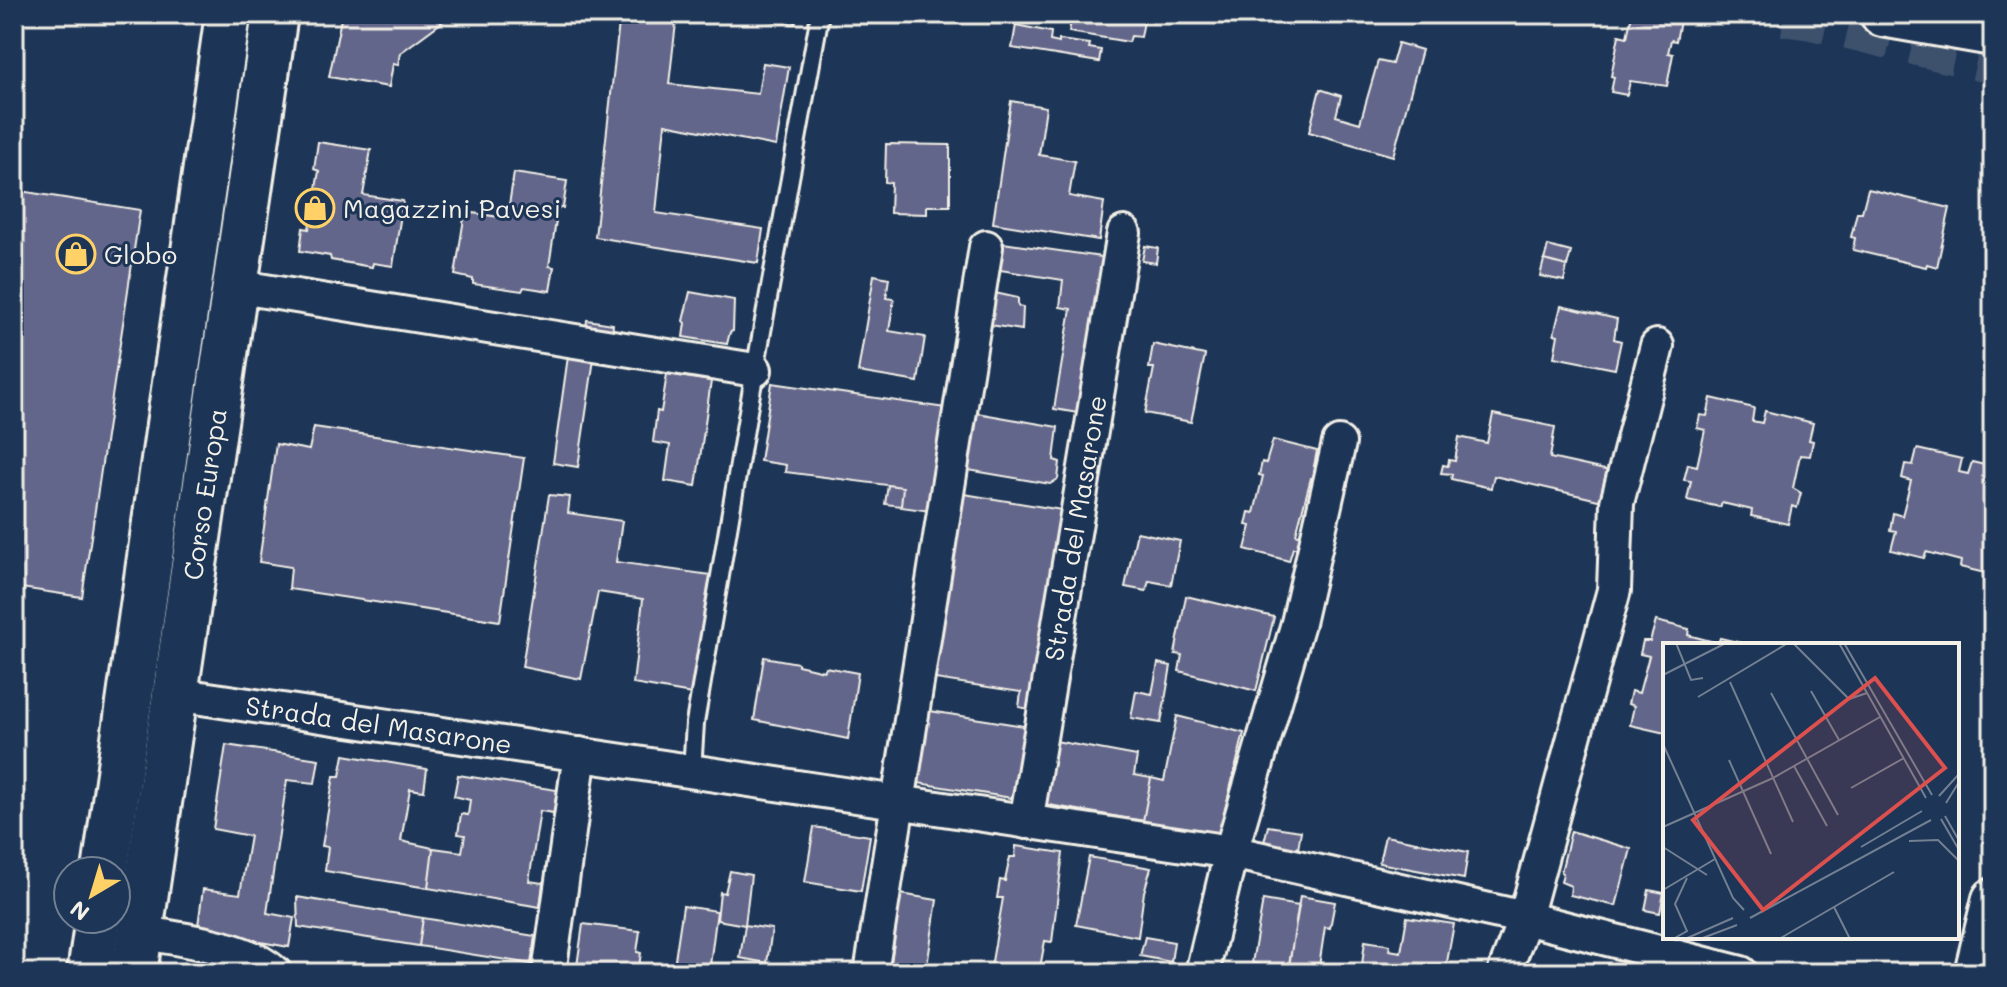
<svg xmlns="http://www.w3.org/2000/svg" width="2007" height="987" font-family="Mali,sans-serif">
<rect width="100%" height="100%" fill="#1d3557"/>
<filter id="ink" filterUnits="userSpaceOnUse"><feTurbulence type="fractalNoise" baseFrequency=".0125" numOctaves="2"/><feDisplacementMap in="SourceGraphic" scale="16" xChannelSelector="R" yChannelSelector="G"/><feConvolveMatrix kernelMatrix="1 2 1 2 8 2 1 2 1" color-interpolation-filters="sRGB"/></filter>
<g filter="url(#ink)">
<!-- building -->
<path fill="#64668b" stroke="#f4f1e8" stroke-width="2" d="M342,14H453L400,53L398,65L393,64L389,87L329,77Z
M620,14H677L669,84L758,94L763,63L789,67L776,146L665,124L656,213L763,229L758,263L595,237Z
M716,14H797L795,24Z
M1072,14H1154L1153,22L1144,21L1141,37L1131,36L1129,42L1069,32Z
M1632,14L1681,16L1676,41L1671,40L1668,53L1673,54L1667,86L1630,81L1627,95L1611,92L1614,77L1611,76L1619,35L1627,37Z
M1016,25L1051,32L1050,41L1059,43V40L1090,44L1089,48L1101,50L1099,62L1012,48Z
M1398,43L1422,50L1393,156L1309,132L1320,89L1341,96L1336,116L1360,123L1378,61L1392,64Z
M1011,101L1046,107L1039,155L1075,161L1069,196L1104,202L1099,240L993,223Z
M318,142L371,150L363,195L403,201L393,266L373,263L372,267L331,260L330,256L300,251L303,228L309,229L319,171L314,169Z
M886,144L950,145V206H927V214L890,213L891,183L885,182Z
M514,173L567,181L563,208H558L549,266L554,267L550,291L524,287L522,291L473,284V279L455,275L465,212L507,218Z
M1868,189L1950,208L1937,267L1927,264L1926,267L1853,250L1855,238L1851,237L1857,212H1862Z
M14,190L140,210L82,597L14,587Z
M1003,243L1109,258L1084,414L1054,409L1071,309L1060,307L1063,280L1000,270Z
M1145,246L1158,248L1156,263L1142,261Z
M1548,246L1571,252L1567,266L1544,260Z
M1544,260L1567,266L1564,281L1540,276Z
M874,275L889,278L886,298L894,299L889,331L925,337L918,382L858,372Z
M690,292L734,300L733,331L730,332L727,344L683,337L685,323L683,321Z
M995,293L1018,298V306L1023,307L1022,330L990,325Z
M1561,306L1617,319L1614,339L1621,341L1615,369L1554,357L1558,335L1554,334Z
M587,320L613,324L611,343L585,339Z
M1153,344L1205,355L1191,422L1145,413L1154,368H1149Z
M568,356L594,359L578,467L553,463Z
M667,374L711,381L696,486L665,481L670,445L653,442L657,411L661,412Z
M772,383L946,408L930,511L901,507L903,487L785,472L786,465L760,461Z
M1711,398L1754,408L1752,421L1762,423L1765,411L1813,423L1809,440L1813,441L1810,456L1800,455L1793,488L1801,493L1797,508L1792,506L1788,524L1751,516L1752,510L1722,503L1720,507L1687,500L1691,481L1684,480L1688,464L1697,466L1705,430L1697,428L1700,415L1707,416Z
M977,413L1058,427L1054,460L1060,462L1058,479L1050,484L968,470Z
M1493,414L1555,427L1550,458L1614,472L1607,502L1494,476L1491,488L1451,479L1452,474L1441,473L1443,465L1448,466L1449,460L1455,461L1459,437L1487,443Z
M314,427L524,458L500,621L289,589L291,567L259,562L276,444L309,450Z
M1273,440L1317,451L1314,466H1319L1315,479L1311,478L1296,534L1301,536L1297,548H1293L1289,561L1245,549L1251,526L1246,525L1249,512L1254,513L1263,476L1259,475L1262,462L1266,463Z
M1917,449L1962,459L1959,472L1968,474L1972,462L1993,467V575L1960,567L1961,561L1926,552L1924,558L1891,550L1896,531L1890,530L1893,513L1902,516L1911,481L1902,478L1905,464L1913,465Z
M888,485L903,487L901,506L885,504Z
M964,494L1068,511L1034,710L1019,707L1021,692L935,679Z
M549,495L570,497L568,513L622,521L616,562L711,575L692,694L633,684L643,599L598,592L581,679L522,667Z
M1137,532L1180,541L1171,585L1149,581L1146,591L1125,587Z
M1186,596L1274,617L1256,691L1179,671L1182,655L1175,654Z
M1656,621L1689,629L1688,635L1718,643L1720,638L1750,645H1665V733L1630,725L1634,706L1628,704L1631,691L1639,693L1649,656L1640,654L1643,641H1650Z
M764,657L798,663V665L824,671L825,667L858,673L848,739L754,720Z
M1158,663L1171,666L1161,723L1131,718L1136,691L1152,694Z
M930,711L1030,727L1018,799L918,783Z
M1177,716L1244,733L1219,834L1143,821L1151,778L1164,781Z
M1050,740L1137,756L1134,775L1151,778L1143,821L1037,803Z
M226,745L319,759L315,783L287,780L267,913L294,918L289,947L249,940H196L203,889L240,894L250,836L213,829Z
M344,755L427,769L424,791L410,789L401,841L433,848L428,888L325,871L328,847L322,846L334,776H340Z
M458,775L557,790L554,813L540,811L529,881L543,883L540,907L428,888L433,848L462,852L465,835L458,834L461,814L468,815L470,800L454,796Z
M1268,826L1301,831L1298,849L1264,842Z
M814,827L870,836L861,891L805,882Z
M1571,831L1631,849L1616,906L1570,895L1571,886L1561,882L1563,873L1561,872Z
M1385,836L1468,852L1464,879L1379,863Z
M1016,846L1063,853L1052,942L1045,941L1039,973H990L1003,898H997L1000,880L1005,881L1010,857H1015Z
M1089,857L1151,868L1144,892L1138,937L1076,925Z
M730,871L751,875L745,925L717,920L720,892L725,893Z
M1649,890L1664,893L1660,913L1645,910Z
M901,894L937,900L926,973L890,968Z
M1300,896L1335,902L1330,928L1325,927L1318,973H1288Z
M297,897L423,918L419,946L298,927Z
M1263,900L1299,906L1288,970L1252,963Z
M683,906L717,911L709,973H673Z
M1407,917L1454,924L1445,973H1361L1365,941L1390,945L1389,950L1401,952Z
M423,918L535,936L531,964L419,946Z
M583,924L640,931L637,952L641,953L638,973H576Z
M745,925L772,929L767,963L740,958Z
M1145,937L1174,942L1171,962L1140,956Z"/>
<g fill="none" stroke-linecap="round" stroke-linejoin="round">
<!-- trunk-tunnel -->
<path stroke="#3d516d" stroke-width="44" stroke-dasharray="44 22" stroke-linecap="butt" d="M1784,14L1812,18L1993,62"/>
<defs>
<path id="service" d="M692,771L695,723L755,370L820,14"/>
<g id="minor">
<path d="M234,286L755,370"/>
<path id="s1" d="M175,694L1231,852L1525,918L1741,973"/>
<path id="s2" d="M1026,822L1124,233"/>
<path d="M140,932C180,940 245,945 275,973"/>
<path d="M549,973L580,754"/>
<path d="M871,973L986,247"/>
<path d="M1202,973L1231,852L1298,623L1339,443"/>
<path d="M1504,973L1525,918L1614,590L1617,503L1657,346"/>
</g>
<path id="tertiary" d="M1975,973L1993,899"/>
<g id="secondary">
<path d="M105,871L228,14"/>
<path d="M90,973L98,919"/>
<path id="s3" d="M134,973L275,14"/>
</g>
<path id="primary" d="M1883,14L1993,33"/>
</defs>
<!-- service casing -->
<use href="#service" stroke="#f4f1e8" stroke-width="22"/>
<!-- minor casing -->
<use href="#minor" stroke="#f4f1e8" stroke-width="38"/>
<!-- tertiary casing -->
<use href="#tertiary" stroke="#f4f1e8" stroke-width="46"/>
<!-- secondary casing -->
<use href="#secondary" stroke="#f4f1e8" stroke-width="50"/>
<!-- primary casing -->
<use href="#primary" stroke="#f4f1e8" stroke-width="50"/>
<!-- service -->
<use href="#service" stroke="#1d3557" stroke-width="16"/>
<!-- minor -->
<use href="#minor" stroke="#1d3557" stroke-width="32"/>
<!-- tertiary -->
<use href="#tertiary" stroke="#1d3557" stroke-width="40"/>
<!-- secondary -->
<use href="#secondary" stroke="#1d3557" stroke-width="44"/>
<!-- primary -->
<use href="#primary" stroke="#1d3557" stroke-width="44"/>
</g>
</g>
<!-- icons -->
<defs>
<symbol id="shop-ring" viewBox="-11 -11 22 22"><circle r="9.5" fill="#1d3557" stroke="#ffd166" stroke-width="1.5"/><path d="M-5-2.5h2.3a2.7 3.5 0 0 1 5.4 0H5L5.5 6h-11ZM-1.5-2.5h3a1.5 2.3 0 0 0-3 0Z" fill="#ffd166"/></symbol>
</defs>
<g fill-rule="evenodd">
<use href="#shop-ring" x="293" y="186" width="44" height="44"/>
<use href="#shop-ring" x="54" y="232" width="44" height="44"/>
</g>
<g text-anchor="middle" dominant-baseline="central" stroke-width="6" stroke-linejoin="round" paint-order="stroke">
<!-- poi labels -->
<g font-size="26" fill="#f4f1e8" stroke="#1d3557" text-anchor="start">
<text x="343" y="208">Magazzini Pavesi</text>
<text x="104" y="254">Globo</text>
</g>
<!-- street labels -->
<g font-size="26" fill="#f4f1e8" stroke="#1d3557">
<text stroke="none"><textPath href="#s3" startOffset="484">Corso Europa</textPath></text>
<text stroke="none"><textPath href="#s2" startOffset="298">Strada del Masarone</textPath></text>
<text stroke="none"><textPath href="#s1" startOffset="206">Strada del Masarone</textPath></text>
</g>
</g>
<!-- overview -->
<g transform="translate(1663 643)">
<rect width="296" height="296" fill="#1d3557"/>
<path fill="none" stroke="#738091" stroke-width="2" d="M13,0L28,37L40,35M130,0L186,56L204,50M176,0L263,155M181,0L269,152M0,32L63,0M67,39L130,179M148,48L176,97M108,50L175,172M35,54L125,0M0,101L70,255L81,267M66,117L108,211M131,123L164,183M188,145L241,115M276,153L296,131M283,160L296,139M282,173L295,196M278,176L296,207M0,184L110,135L217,74M246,198L275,197L296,218M0,204L44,232M198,204L259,168M0,247L52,216M171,264L187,296M87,275L268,177M10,296L24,288L12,261L24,235M22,296L70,275M37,296L74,282M116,296L231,229"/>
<path fill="#dc504e" fill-opacity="0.15" stroke="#dc504e" stroke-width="4" d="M212,35L282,125L100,267L30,177Z"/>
<rect width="296" height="296" fill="none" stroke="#f4f1e8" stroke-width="4"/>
</g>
<!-- margin -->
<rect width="2007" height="987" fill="none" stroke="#1d3557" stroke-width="48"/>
<rect x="24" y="24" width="1959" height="939" fill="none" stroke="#f4f1e8" stroke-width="3" filter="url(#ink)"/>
<!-- north arrow -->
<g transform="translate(92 895) rotate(218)"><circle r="38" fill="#1d3557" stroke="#738091" stroke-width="2"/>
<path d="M0-6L14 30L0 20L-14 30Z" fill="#ffd166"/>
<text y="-12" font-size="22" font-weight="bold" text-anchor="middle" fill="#f4f1e8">N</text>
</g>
</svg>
